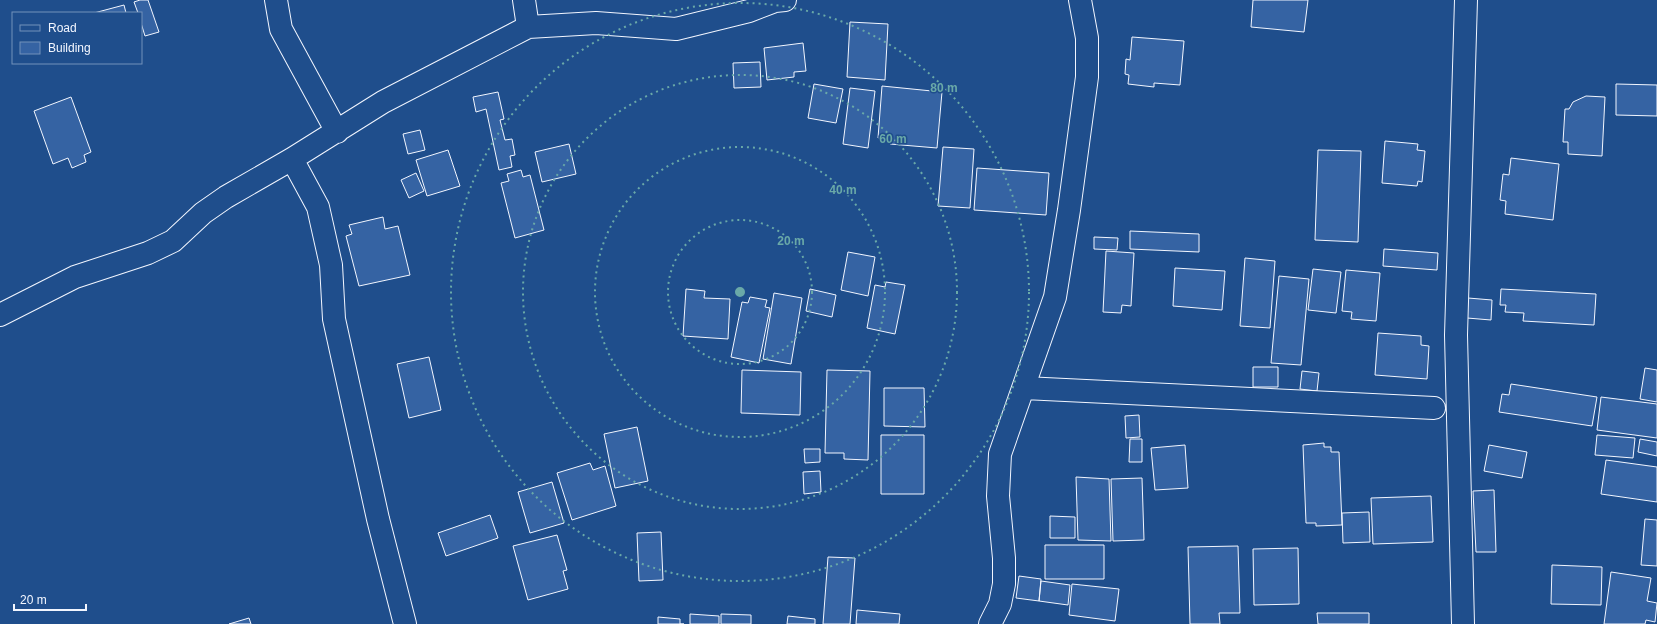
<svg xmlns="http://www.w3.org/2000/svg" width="1657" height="624" font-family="Helvetica,sans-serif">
<rect width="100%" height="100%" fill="#1f4e8c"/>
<!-- building -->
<path fill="#3563a3" stroke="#f2f6ff" d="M140,0H148L159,32L145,36L141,23V13H138L134,2Z
M1253,0H1308L1304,32L1251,27Z
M124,5L126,13H94Z
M850,22L888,24L885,80L847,77Z
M1132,37L1184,41L1180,85L1154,83V87L1128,84L1129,75L1125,74L1126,59L1130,60Z
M803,43L806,71L794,72V77L767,80L764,48Z
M760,62L761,87L734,88L733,63Z
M814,84L843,89L836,123L808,118Z
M1616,84L1657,85V116L1616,115Z
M882,86L942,92L937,148L890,144L891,139L878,138Z
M850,88L875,91L868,148L843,144Z
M498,92L504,119L500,120L505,140L512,139L515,155L510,156L512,167L499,170L486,109L476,112L473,97Z
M1586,96L1605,97L1602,156L1568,154V142H1563L1565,109H1569L1573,102Z
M71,97L91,152L84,155L86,162L72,168L68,158L53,164L34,111Z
M420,130L425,150L408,154L403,134Z
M1385,141L1418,144L1417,150L1425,151L1422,182L1418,181L1417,186L1382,183Z
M569,144L576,174L542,182L535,152Z
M943,147L974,149L970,208L938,206Z
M448,150L460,186L427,196L416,160Z
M1318,150L1361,151L1358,242L1315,240Z
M1511,158L1559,164L1553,220L1505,214L1506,201L1500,200L1503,174L1509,175Z
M977,168L1049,173L1046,215L974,210Z
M521,170L523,177L530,175L544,230L515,238L501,183L509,181L507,174Z
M416,173L424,191L409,198L401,180Z
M383,217L385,229L398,226L410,275L359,286L346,236L352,234L349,225Z
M1130,231L1199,234V252L1130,249Z
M1094,237L1118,238L1117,250L1094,249Z
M1384,249L1438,253L1437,270L1383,266Z
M1106,251L1134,253L1131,306L1122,305L1121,313L1103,312Z
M848,252L875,257L868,296L841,290Z
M1245,258L1275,261L1270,328L1240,326Z
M1175,268L1225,271L1222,310L1173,306Z
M1313,269L1341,272L1336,313L1308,310Z
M1346,270L1380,273L1376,321L1351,319L1352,312L1342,311Z
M1279,276L1309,279L1301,365L1271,363Z
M886,282L905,285L895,334L867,328L875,285L885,287Z
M686,289L705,291L704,298L730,299L728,339L683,336Z
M810,289L836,295L832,317L806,311Z
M1501,289L1596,294L1594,325L1523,321L1524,313L1505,312L1506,305H1500Z
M774,293L802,298L791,364L763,359Z
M750,297L767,300L765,307L770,308L759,363L731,357L742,302L748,303Z
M1468,298L1492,300L1491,320L1467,318Z
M1378,333L1421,336V345L1429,346L1427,379L1375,375Z
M429,357L441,410L409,418L397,364Z
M1253,367H1278V387H1253Z
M1645,368L1657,370V402L1640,399Z
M742,370L801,372L800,415L741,413Z
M827,370L870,371L868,460L844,459V453H825Z
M1302,371L1319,373L1317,391L1300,389Z
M1511,384L1597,397L1592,426L1499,412L1502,394L1509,395Z
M884,388H924L925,427L884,426Z
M1601,397L1657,404V438L1597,430Z
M1139,415L1140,437L1126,438L1125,416Z
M637,427L648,481L615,488L604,434Z
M881,435H924V494H881Z
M1597,435L1635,438L1633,458L1595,455Z
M1130,439H1142V462H1129Z
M1640,439L1657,442V456L1638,452Z
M1324,443V447H1331V452H1339L1342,525L1316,526V523H1306L1303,445Z
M1185,445L1188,488L1155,490L1151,448Z
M1489,445L1527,452L1522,478L1484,471Z
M804,449H820V462L805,463Z
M1606,460L1657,467V502L1601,494Z
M590,463L593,470L605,466L616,506L572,520L557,473Z
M820,471L821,492L804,494L803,472Z
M1076,477L1109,479L1111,541L1078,540Z
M1142,478L1144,540L1113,541L1111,479Z
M552,482L564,523L530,533L518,492Z
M1494,490L1496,552H1476L1473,491Z
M1431,496L1433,542L1373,544L1371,498Z
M1369,512L1370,542L1343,543L1342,513Z
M490,515L498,538L446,556L438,533Z
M1050,516L1075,517V538H1050Z
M1645,519L1657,520V566L1641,565Z
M661,532L663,580L639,581L637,533Z
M557,535L567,570L563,571L568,589L528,600L513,546Z
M1045,545H1104V579H1045Z
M1238,546L1240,613H1219L1220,624H1190L1188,547Z
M1298,548L1299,604L1254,605L1253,549Z
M828,557L855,558L850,624H823Z
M1552,565L1602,567L1601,605L1551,604Z
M1611,572L1651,578L1647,601L1657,603L1655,622L1646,620L1645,624H1604Z
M1019,576L1041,579L1039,601L1016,598Z
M1041,581L1070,585L1068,605L1039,601Z
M1072,584L1119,589L1115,621L1069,615Z
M857,610L900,614L899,624H856Z
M1317,613H1369V624H1318Z
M690,614L719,616V624H690Z
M721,614L751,615V624H721Z
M788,616L815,619V624H787Z
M658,617L680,619V624H684H658Z
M249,618L251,624H229Z"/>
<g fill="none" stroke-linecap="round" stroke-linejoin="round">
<defs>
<path id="minor" d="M276,0L281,29L337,132
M524,0L528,27
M292,159L318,207L331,265L334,319L378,519L405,624
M0,315L75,277L148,253L173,241L203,213L226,197L292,159L383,102L528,27L596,23L676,29L749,11L775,1L785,0
M1024,388L1434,408
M990,624L1000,604L1004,584V558L998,496L1000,454L1055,297L1069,210L1087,77V38L1080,0
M1463,624L1456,335L1466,0"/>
</defs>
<!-- minor casing -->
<use href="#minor" stroke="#f2f6ff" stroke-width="24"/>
<!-- minor -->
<use href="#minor" stroke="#1f4e8c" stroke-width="22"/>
</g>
<!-- distance rings -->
<g fill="none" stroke="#6aa9a8" stroke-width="2" stroke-dasharray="2 4">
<circle cx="740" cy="292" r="72"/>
<circle cx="740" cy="292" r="145"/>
<circle cx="740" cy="292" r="217"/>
<circle cx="740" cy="292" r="289"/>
</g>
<circle cx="740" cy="292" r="6" fill="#6aa9a8" stroke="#1f4e8c" stroke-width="2"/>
<g font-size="12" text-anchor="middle" font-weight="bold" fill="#6aa9a8" stroke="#1f4e8c" stroke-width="3" stroke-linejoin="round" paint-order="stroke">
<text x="944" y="92">80 m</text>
<text x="893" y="143">60 m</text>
<text x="843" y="194">40 m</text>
<text x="791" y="245">20 m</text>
</g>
<!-- legend -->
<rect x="12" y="12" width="130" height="52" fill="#1f4e8c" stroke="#7391ba"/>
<rect x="20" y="25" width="20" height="6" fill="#1f4e8c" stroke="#7391ba"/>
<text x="48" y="32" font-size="12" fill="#f2f6ff">Road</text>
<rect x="20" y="42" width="20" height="12" fill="#3563a3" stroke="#7391ba"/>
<text x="48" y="52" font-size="12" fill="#f2f6ff">Building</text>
<!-- scale -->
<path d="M14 604v6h72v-6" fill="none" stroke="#f2f6ff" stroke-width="2"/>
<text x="20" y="604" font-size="12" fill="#f2f6ff" stroke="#1f4e8c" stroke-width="3" paint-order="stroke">20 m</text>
</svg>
